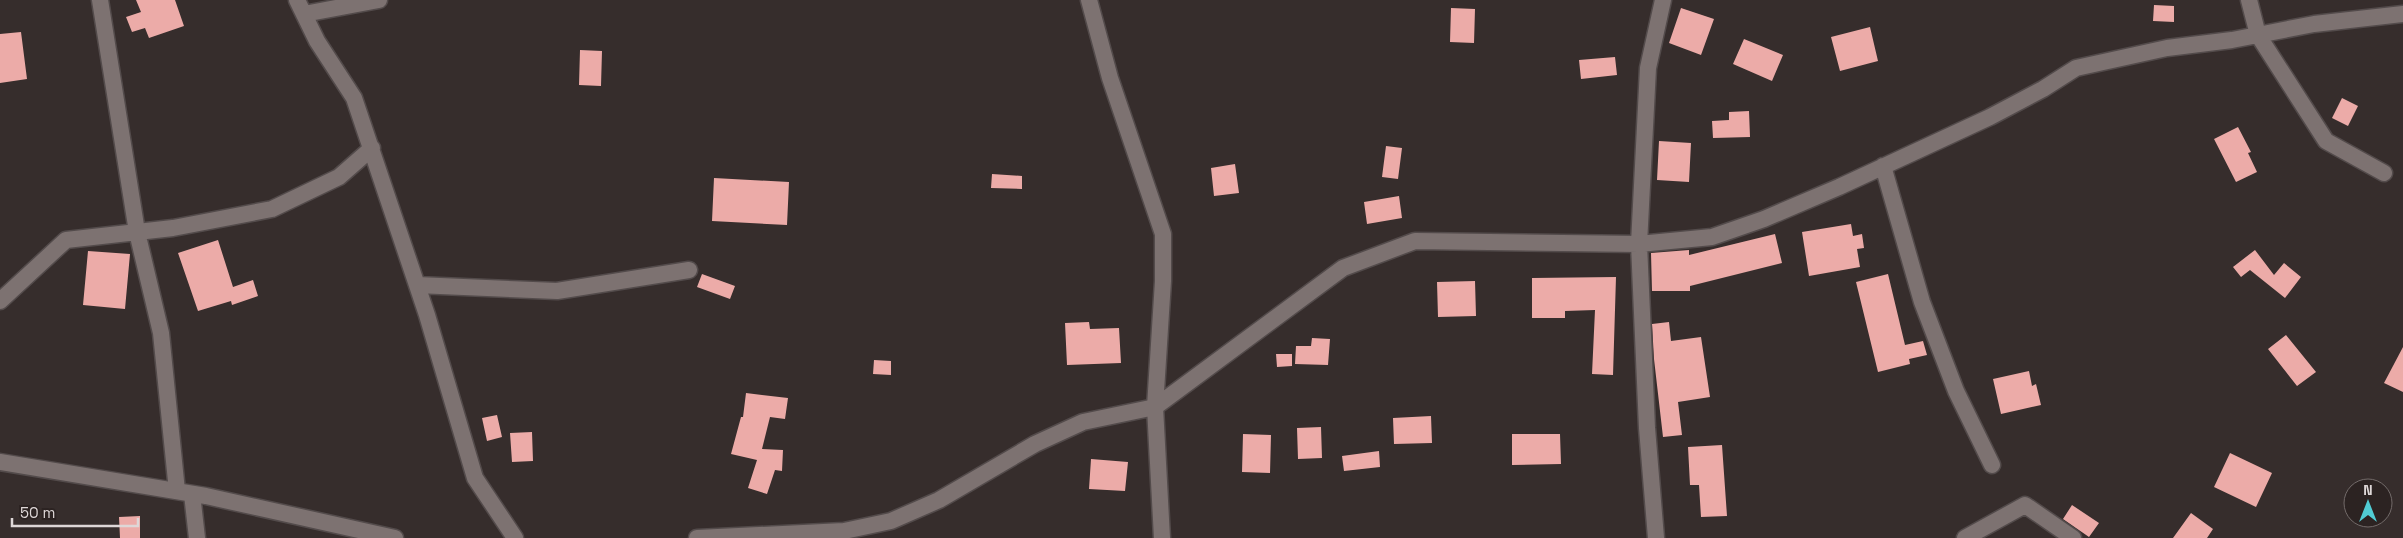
<svg xmlns="http://www.w3.org/2000/svg" width="2403" height="538" font-family="'Space Grotesk',sans-serif">
<rect width="100%" height="100%" fill="#362d2c"/>
<!-- building -->
<path fill="#ecaba8" d="M136,0H175L184,26L149,38L145,28L132,32L126,17L141,12Z
M2154,5L2174,6V22L2153,21Z
M1451,8L1475,9L1474,43L1450,42Z
M1681,8L1714,19L1701,55L1669,43Z
M1870,27L1878,61L1840,71L1831,37Z
M21,32L27,79L0,83V34Z
M1744,39L1783,55L1772,81L1733,64Z
M580,50L602,51L601,86L579,85Z
M1615,57L1617,75L1581,79L1579,60Z
M2342,98L2358,106L2348,126L2332,118Z
M1749,111L1750,137L1713,138L1712,121L1729,120V112Z
M2238,127L2251,152L2248,153L2257,172L2236,182L2214,139Z
M1659,141L1691,143L1689,182L1657,180Z
M1386,146L1402,148L1398,179L1382,177Z
M1235,164L1239,193L1214,196L1211,168Z
M992,174L1022,176V189L991,188Z
M714,178L789,182L787,225L712,221Z
M1399,196L1402,218L1367,224L1364,202Z
M1851,224L1853,236L1862,234L1864,248L1857,249L1860,267L1809,276L1802,232Z
M1775,234L1782,263L1690,286V291H1652L1651,253L1689,250V255Z
M218,240L233,287L253,280L258,296L232,305L231,301L198,311L178,253Z
M2255,250L2274,275L2284,263L2301,277L2285,298L2250,270L2241,277L2233,267Z
M88,251L130,254L125,309L83,305Z
M702,274L735,286L730,299L697,287Z
M1888,274L1905,345L1923,341L1927,355L1909,359L1910,364L1878,372L1856,282Z
M1616,277L1613,375L1592,374L1595,310L1565,311V318H1532V278Z
M1475,281L1476,316L1438,317L1437,282Z
M1089,322L1090,329L1119,328L1121,363L1067,365L1065,323Z
M1669,322L1671,341L1701,337L1710,397L1678,402L1682,435L1663,437L1654,359L1652,324Z
M2286,335L2316,372L2297,386L2268,349Z
M1312,338L1330,339L1328,365L1295,364L1296,346H1311Z
M2403,347V392L2384,383Z
M1276,354H1292V366L1277,367Z
M874,360L891,361V375L873,374Z
M2029,371L2032,386L2036,384L2041,405L2001,414L1993,379Z
M746,393L788,398L785,419L770,417L762,449L783,450L782,471L775,470L767,494L748,488L757,460L731,454L741,417H743Z
M497,415L502,437L487,441L482,418Z
M1431,416L1432,443L1394,444L1393,418Z
M1321,427L1322,458L1298,459L1297,428Z
M532,432L533,461L512,462L510,433Z
M1243,434L1271,435L1270,473L1242,472Z
M1512,434H1560L1561,464L1512,465Z
M1722,445L1727,516L1701,517L1699,485H1690L1688,447Z
M1379,451L1380,467L1344,471L1342,456Z
M2230,453L2272,473L2256,507L2214,487Z
M1091,459L1128,462L1125,491L1089,489Z
M2072,505L2099,523L2089,537L2063,519Z
M2191,513L2213,529L2207,538H2173Z
M140,516V538H120L119,517Z"/>
<g fill="none" stroke-linecap="round" stroke-linejoin="round">
<defs>
<path id="minor" d="M100,0L137,232L161,333L177,491
M297,0L317,41L354,98L427,315L475,478L515,538
M1089,0L1110,78L1163,234V281L1155,407L1162,538
M2249,0L2258,35L2326,141L2384,173
M304,14L379,0
M1883,166L1922,302L1956,391L1992,465
M417,285L557,291L689,270
M0,301L66,240L173,228L272,209L339,177L372,148
M0,462L206,496L395,538
M192,494L197,538
M697,538L844,531L891,521L939,500L1035,444L1083,422L1155,407L1343,268L1415,241L1639,244L1712,237L1764,219L1839,187L1990,117L2043,89L2076,68L2167,48L2232,40L2314,24L2403,14
M1656,538L1647,428L1639,244L1648,68L1663,0
M1965,538L2025,505L2073,538"/>
</defs>
<!-- minor casing -->
<use href="#minor" stroke="#534b4b" stroke-width="19"/>
<!-- minor -->
<use href="#minor" stroke="#7d7271" stroke-width="16"/>
</g>
<!-- north arrow -->
<g transform="translate(2368 503)"><circle r="24" fill="#2c2322" stroke="#736b6a"/>
<path d="M0-4L9 19L0 12L-9 19Z" fill="#51ccd4"/>
<text y="-8" font-size="14" font-weight="bold" text-anchor="middle" fill="#ded7d7">N</text>
</g>
<!-- scale -->
<path d="M12 518v8h126v-8" fill="none" stroke="#ded7d7" stroke-width="2.5"/>
<text x="20" y="518" font-size="15" fill="#ded7d7" stroke="#2c2322" stroke-width="4" paint-order="stroke">50 m</text>
</svg>
